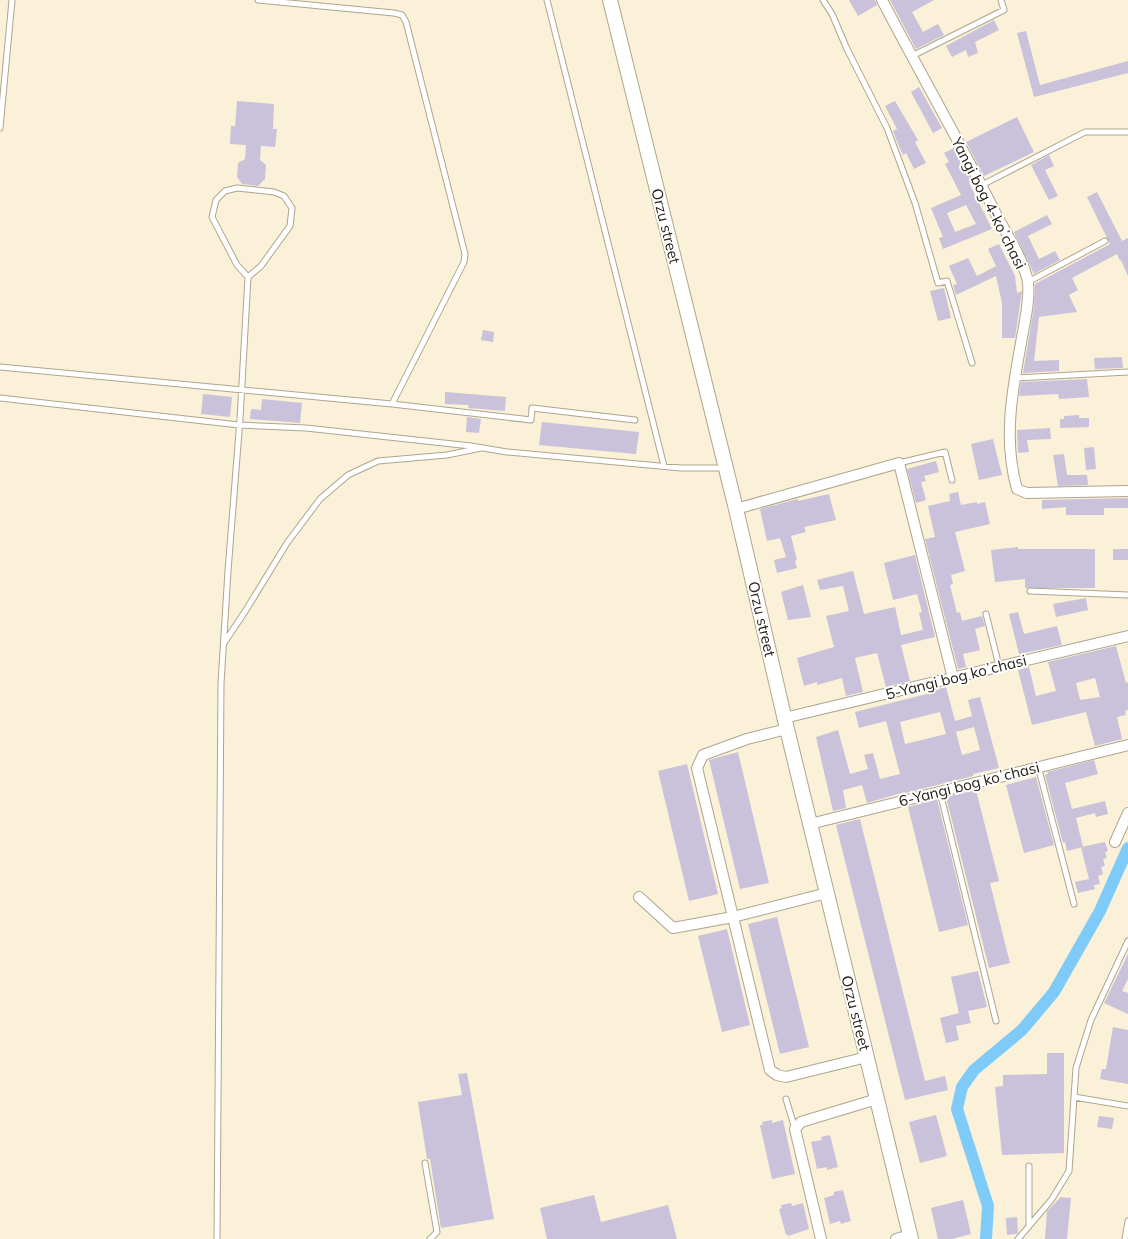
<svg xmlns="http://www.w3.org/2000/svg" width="1128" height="1239" font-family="Mulish,sans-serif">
<rect width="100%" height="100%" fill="#fbf0d8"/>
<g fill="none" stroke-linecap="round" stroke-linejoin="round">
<!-- canal -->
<path stroke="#7ecbfa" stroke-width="12" d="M986,1239L988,1206L957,1109L962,1087L974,1070L1022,1030L1054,992L1100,911L1128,848"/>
</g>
<!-- building -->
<path fill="#c9c2da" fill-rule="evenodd" d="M849,0H875L877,5L858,16Z
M890,0H934L912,12L923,32L938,24L944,35L916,49Z
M994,20L999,30L975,42L978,53L968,57L966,50L952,57L946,46Z
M1026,31L1040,85L1128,61V73L1034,97L1017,33Z
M919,87L942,128L933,133L911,92Z
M237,101L274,104L273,129H277L275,147L261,146L260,160L266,165L265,179L258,186L242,184L237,177L238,163L245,159L246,145L230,144L231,126H235Z
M895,101L918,140L915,142L926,163L914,169L906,153L903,155L898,144L893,131L897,129L885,106Z
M1017,117L1034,152L984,176L966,142Z
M954,148L972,182L969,183L992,229L943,249L939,238L943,237L931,208L961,195L945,164L949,162L944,153ZM966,205L976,224L955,232L947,213Z
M1049,155L1054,166L1045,170L1058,196L1049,200L1031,165Z
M1097,192L1122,241L1128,238V276L1121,260L1120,261L1117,254L1072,278L1078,290L1069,295L1077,312L1039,317L1034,361L1059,360V371L1023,373L1034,307L1035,284L1110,244L1087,197Z
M1047,215L1052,224L1028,236L1039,259L1055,251L1060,260L1034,274L1014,232Z
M999,244L1015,276L1017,293L1022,291L1015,338H1002V303L996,276L956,295L953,285L957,284L949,266L968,258L977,276L996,266L988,249Z
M944,288L951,318L938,321L930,291Z
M483,330L494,332L493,342L481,340Z
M1122,357L1123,368L1095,369L1094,358Z
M1087,379L1089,397L1059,399L1058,394L1019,396L1021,382Z
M445,392L506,397L505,411L468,408L469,405L445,404Z
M203,394L232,397L230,417L201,414Z
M262,399L302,403L300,423L250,419L251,409L261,410Z
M1079,415V418H1089V427L1060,428V419H1064V416Z
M467,417L481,419L479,433L466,432Z
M542,422L639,432L636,454L539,445Z
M1050,428L1051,439L1027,440L1029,452L1018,453L1017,430Z
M993,439L1002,475L979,480L971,444Z
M1094,447L1096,469L1086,470L1084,448Z
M1064,454L1067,475H1087L1088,485L1058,486L1053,455Z
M936,461L939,472L924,476L926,481L921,482L926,500L916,503L907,469Z
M958,492L961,505L977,502V504L985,502L990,524L955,532L965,571L951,575L953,584L950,585L957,613L960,612L962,621L982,616L985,626L975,629L980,650L963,654L966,667L958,669L925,539L935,537L928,506L950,501L949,494Z
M829,494L836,520L804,527L806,532L791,536L797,560L795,561L797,568L777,573L774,560L786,557L780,538L767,541L760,509L798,499V501Z
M1128,498V508H1104V515H1066V507L1042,509V500Z
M1018,547V549H1095V588H1025V579L995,582L991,550Z
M1113,549H1128V560H1113Z
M915,555L935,637L901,645L910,681L886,687L877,653L855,658L863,692L846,696L842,678L817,685V682L804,686L797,658L834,647L826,616L849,611L843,586L820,590L817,580L853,571L864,614L895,607L901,635L923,630L919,613L922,612L917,594L893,600L884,563Z
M803,585L811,617L788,620L781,592Z
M1086,598L1088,610L1056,617L1053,604Z
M1018,612L1024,634L1057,626L1062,645L1019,654L1009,614Z
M1116,646L1126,683L1128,682V710L1125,711L1126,715L1117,717L1122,739L1095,746L1086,712L1032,725L1018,670L1029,667L1036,696L1056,691L1048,662ZM1095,678L1100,697L1080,700L1076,683Z
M946,687L955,721L972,716L968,700L980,697L999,768L973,774V776L905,793V792L867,803L862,785L843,790L846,808L833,811L816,737L838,730L850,774L868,769L864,755L873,753L880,779L900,774L886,721L859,728L855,712L935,692V690ZM940,712L946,734L905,744L900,722ZM974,727L980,750L962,755L956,732Z
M738,752L769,883L740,889L709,760Z
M1094,760L1098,774L1065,783L1072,809L1105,801L1108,814L1096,817L1095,813L1076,818L1083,847L1067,851L1065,842L1063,843L1045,775L1048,774L1047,772Z
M687,764L718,894L689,901L658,771Z
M1036,777L1054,845L1024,853L1006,785Z
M976,790L999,881L990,883L1010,963L989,968L946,797Z
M937,799L968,925L939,932L908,807Z
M860,819L925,1081L945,1076L948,1090L905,1100L836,825Z
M1105,842L1108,851L1105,852L1107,858L1103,859L1105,866L1101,867L1103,874L1098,876L1100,884L1094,885L1095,889L1078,893L1075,882L1089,879L1081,847Z
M777,917L809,1047L780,1054L748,924Z
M727,929L750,1025L722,1032L698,936Z
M1128,954V979L1122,991L1128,993V1014L1104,1003Z
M978,971L987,1007L968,1011L971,1023L956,1026L959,1040L946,1043L940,1018L959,1013L951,977Z
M1113,1027L1128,1030V1084L1100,1079L1102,1069H1106Z
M1047,1053H1064V1153L1002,1155L995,1087L1003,1086V1075L1047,1074Z
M467,1073L494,1219L441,1228L430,1159H427L418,1102L462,1095L458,1074Z
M936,1115L947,1156L920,1163L909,1122Z
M1099,1116L1114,1118L1112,1129L1097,1127Z
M772,1120V1123L783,1120L795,1174L772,1179L760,1125H763L762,1122Z
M830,1135L838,1167L827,1170V1167L817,1169L811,1142L822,1140L821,1137Z
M843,1190L851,1221L841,1224L840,1221L830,1224L824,1198L834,1195V1192Z
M594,1195L601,1222L668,1205L677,1239H547L540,1208Z
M1061,1197L1071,1198L1067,1239H1045L1047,1211Z
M963,1200L971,1234L952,1239H938L931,1208Z
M791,1203L792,1206L803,1203L809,1229L788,1236L787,1234L786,1235L779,1209L782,1208L781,1205Z
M1017,1217L1018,1233L1016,1234L1007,1235L1006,1218Z"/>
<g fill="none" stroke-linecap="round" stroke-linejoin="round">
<defs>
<path id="service" d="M547,0L664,466
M823,0L832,14L847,49L887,128L915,203L938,283L947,281L972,363
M912,56L1004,10L1001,0
M0,128L12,0
M982,185L1085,132H1128
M1028,282L1105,241
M0,367L392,404L464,262L465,254L406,22L402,15L394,13L258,0
M1015,378L1128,372
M0,398L239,425L306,428L471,446L507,452L681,468H723
M392,404L531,420L532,408L635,420
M899,463L945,452L952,480
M1030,591L1128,595
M986,614L999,666
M224,643L246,610L287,543L320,499L348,475L378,461L447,455L481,448
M1038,766L1074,904
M940,792L996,1021
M1074,1097L1128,1106
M786,1099L795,1129
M425,1163L437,1232L430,1239
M1029,1226V1166
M217,1239L221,683L228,571L240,419L248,277L237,265L212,217L216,200L225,191L237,188L274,192L284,196L292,208L290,226L261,266L248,277
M1018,1239L1052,1199L1069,1171L1076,1068L1091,1020L1128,941
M1125,1239L1128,1221"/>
<path id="minor" d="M882,0C920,73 961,144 998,218C1007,234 1026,265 1028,283C1030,303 1024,324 1021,343C1012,392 1003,440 1017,489L1027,493L1128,491
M736,509L899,463L953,678
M784,718L1128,636
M787,729L747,739L703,755L697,768L770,1070L777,1075L786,1077L867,1057
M810,824L1128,745
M1115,842L1128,813
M639,897L673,928L733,917L827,893
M821,1239L795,1129L801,1122L877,1099
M896,1239L910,1235"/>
<path id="secondary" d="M610,0L736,509L787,729L911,1239"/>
</defs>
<!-- service casing -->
<use href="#service" stroke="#afa58e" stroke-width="7"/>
<!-- minor casing -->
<use href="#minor" stroke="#afa58e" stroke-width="12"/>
<!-- secondary casing -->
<use href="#secondary" stroke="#afa58e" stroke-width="16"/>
<!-- service -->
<use href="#service" stroke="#fff" stroke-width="5"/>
<!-- minor -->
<use href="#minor" stroke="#fff" stroke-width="10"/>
<!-- secondary -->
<use href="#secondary" stroke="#fff" stroke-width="14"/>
</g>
<g text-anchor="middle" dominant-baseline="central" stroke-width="4" stroke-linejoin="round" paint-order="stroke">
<!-- street labels -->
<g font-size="15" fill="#262219" stroke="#fff">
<text transform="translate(989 203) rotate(63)">Yangi bog 4-koʼchasi</text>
<text transform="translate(666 226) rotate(76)">Orzu street</text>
<text transform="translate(762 619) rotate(77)">Orzu street</text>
<text transform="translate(956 677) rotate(-14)">5-Yangi bog koʼchasi</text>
<text transform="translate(969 784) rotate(-14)">6-Yangi bog koʼchasi</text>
<text transform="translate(856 1013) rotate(76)">Orzu street</text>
</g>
</g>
</svg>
